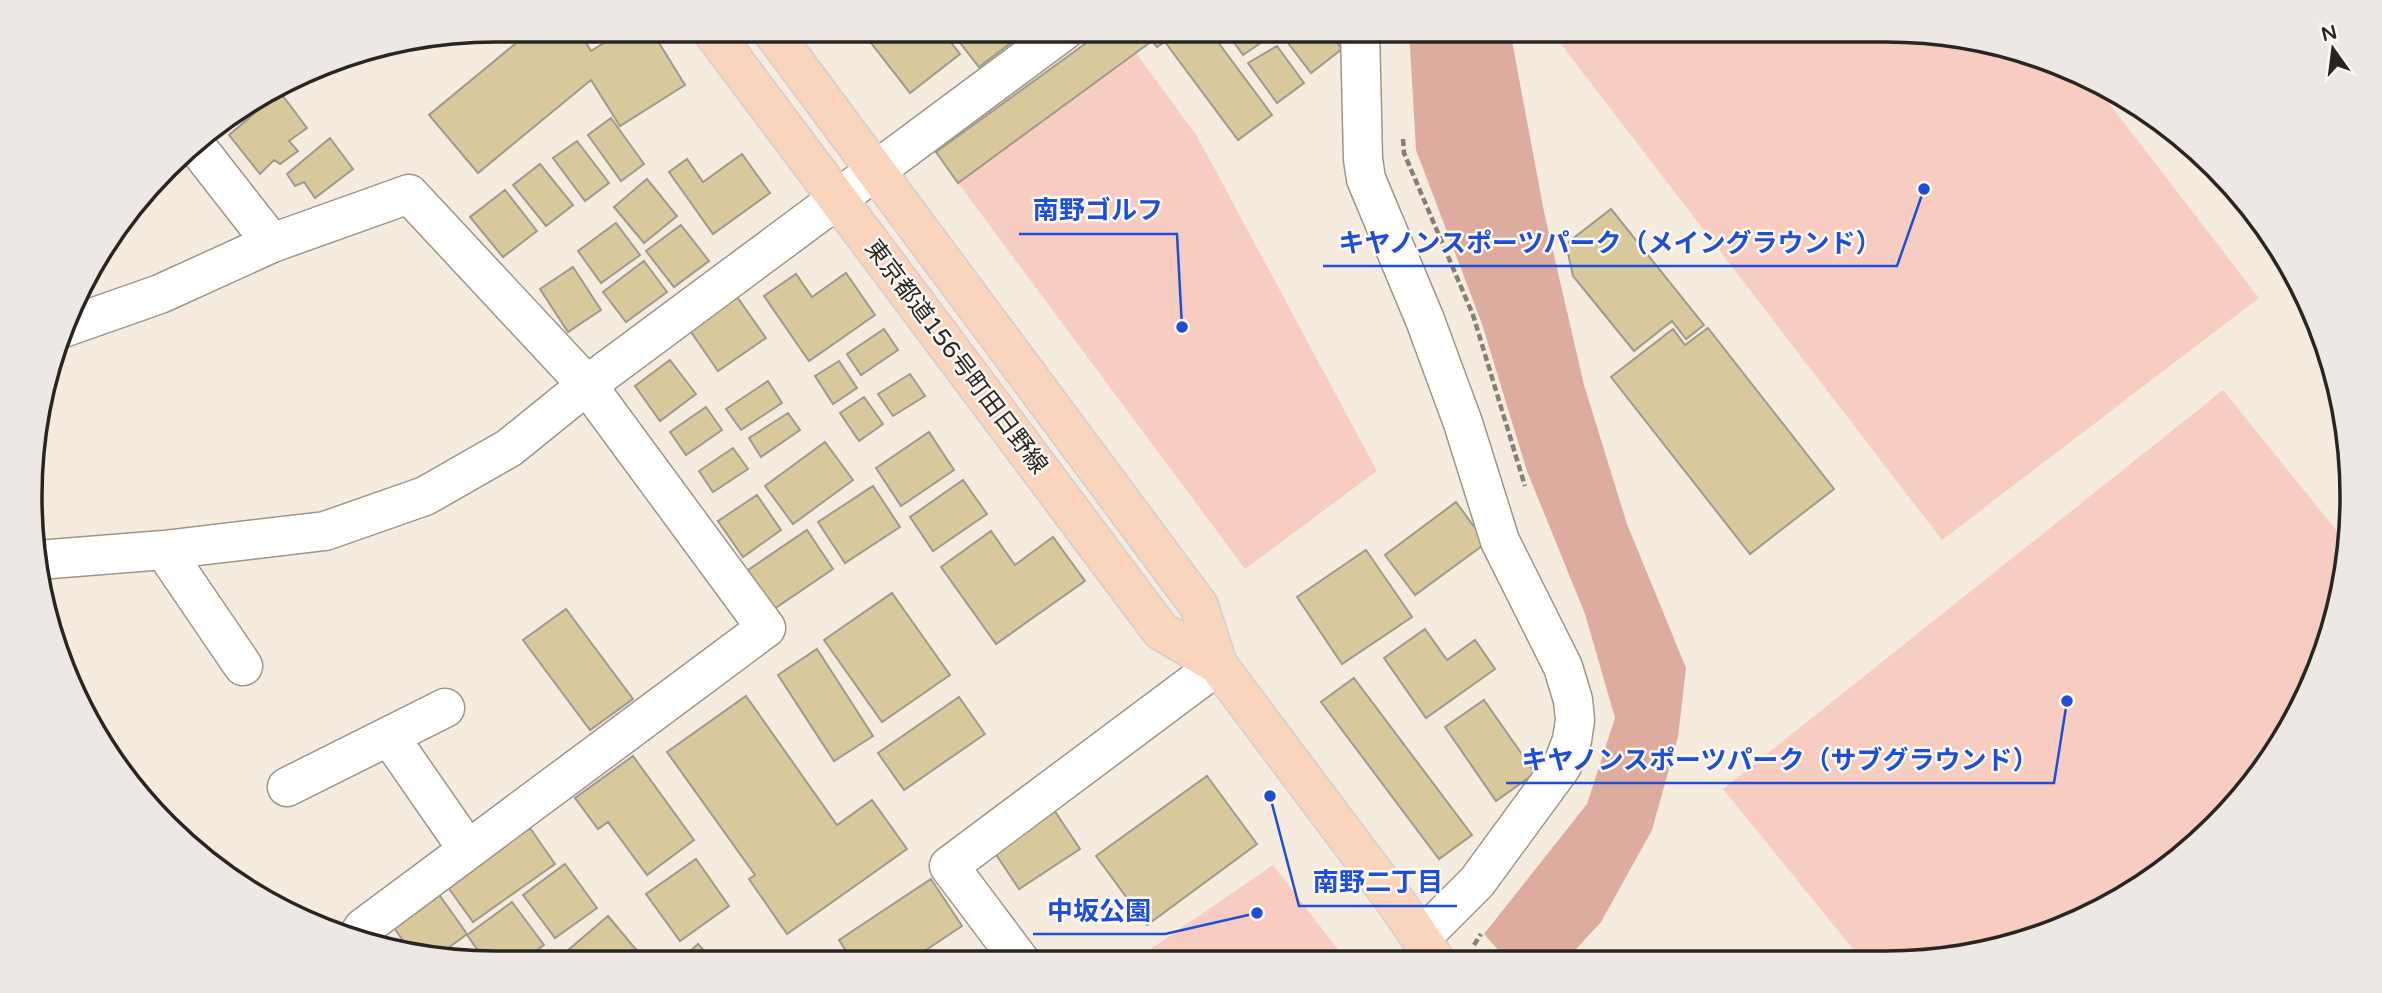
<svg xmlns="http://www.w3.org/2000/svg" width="2382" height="993" font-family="'Varela Round','Noto Sans JP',sans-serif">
<rect width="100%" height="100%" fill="#f6ebdf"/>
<!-- green -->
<path fill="#f7cdc2" d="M1550,30H1885L2035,54L2091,80L2259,298L1942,540Z
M1136,53L1197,136L1377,471L1245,569L958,183Z
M2223,390L2349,546L2348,557L2328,646L2273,756L2193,848L2092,915L1947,959H1861L1723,789Z
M1273,865L1347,961H1133Z"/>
<!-- forest -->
<path fill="#deac9f" d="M1409,30H1510L1544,212L1584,385L1627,524L1686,668L1678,737L1652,830L1601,922L1566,960H1507L1484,934L1587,804L1615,718L1585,614L1527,471L1482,324L1416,150Z"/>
<!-- building -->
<path fill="#d8c89b" stroke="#9e9a8c" stroke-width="2" d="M532,30H578L591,51L624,30H651L685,85L620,126L591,80L478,173L429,115Z
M861,30H941L960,54L910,93Z
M950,30H1028L979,67Z
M1104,30H1209L1272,115L1238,140L1165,42L1157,47L1152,41L958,183L936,152Z
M1225,30H1280L1243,55Z
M1298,30H1327L1342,49L1311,73L1285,39Z
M1277,46L1304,83L1277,103L1248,63Z
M280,92L307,128L289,141L298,151L280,164L274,160L260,174L229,135Z
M611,118L644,164L621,181L588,135Z
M330,138L353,169L315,198L304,182L295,186L287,174Z
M577,141L609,183L585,201L553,158Z
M742,154L770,193L713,234L669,172L687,159L703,182Z
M540,164L573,205L546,226L513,185Z
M647,179L677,216L644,243L614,207Z
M505,190L537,231L503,257L470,217Z
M1611,209L1704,325L1686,339L1672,321L1634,351L1573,276L1566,244Z
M616,223L640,255L601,283L578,251Z
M681,225L709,261L674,287L646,251Z
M644,261L667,292L626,322L603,292Z
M573,267L601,310L568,332L540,289Z
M846,273L875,315L809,361L764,296L796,274L812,297Z
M735,294L766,338L718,371L687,326Z
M1708,328L1834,489L1750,554L1611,377L1673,329L1685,345Z
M884,329L898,350L861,375L847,354Z
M670,360L696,394L660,421L635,386Z
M839,361L857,388L833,404L815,376Z
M910,374L925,396L893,416L878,394Z
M768,381L782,403L741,430L726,409Z
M864,397L883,424L859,441L840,413Z
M706,407L722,430L686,455L670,432Z
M788,413L800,430L761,457L749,438Z
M929,432L954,470L901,506L876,468Z
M825,442L853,480L793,524L765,486Z
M733,448L748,469L713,492L699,471Z
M963,480L987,514L933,551L910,517Z
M873,486L900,527L845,563L818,522Z
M757,495L781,530L743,557L718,521Z
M1456,502L1486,543L1415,595L1385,555Z
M807,530L833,569L774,609L748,570Z
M991,531L1015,565L1053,537L1085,581L996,644L941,567Z
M1366,550L1412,617L1342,664L1297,597Z
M892,593L950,675L882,722L824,640Z
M566,609L633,699L590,730L523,640Z
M1425,629L1447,660L1475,640L1495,669L1426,718L1384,658Z
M817,649L873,736L834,761L778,675Z
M1354,678L1472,835L1439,859L1321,702Z
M746,696L837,825L872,800L907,849L787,934L749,879L755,875L667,752Z
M959,697L985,734L904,790L878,753Z
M1484,700L1535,773L1496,801L1445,727Z
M633,756L694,840L647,875L608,822L598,829L575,798Z
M1207,776L1257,844L1147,925L1096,856Z
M1054,810L1080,849L1019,889L993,850Z
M530,828L555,864L473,922L447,886Z
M696,859L729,906L680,941L646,894Z
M565,864L597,908L555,938L523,895Z
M931,879L962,926L908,962H853L839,940Z
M438,893L467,934L440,954L409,949L392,925Z
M512,902L544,945L519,963L486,962L467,935Z
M608,916L638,952L625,963H553Z
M698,944L715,963H677Z
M818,953L825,962H806Z"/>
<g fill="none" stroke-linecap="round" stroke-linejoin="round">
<defs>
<path id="minor" d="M1360,30L1363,159L1366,179L1425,320L1463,423L1500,541L1563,667L1573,700L1575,720L1572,740L1562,766L1477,882L1422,937
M193,142L272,243
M63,328L160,294L272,243L409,194L587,385L766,628L363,928L355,940
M164,550L243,666
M38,560L164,550L325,531L425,496L509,448L587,385L1065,30
M389,736L468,850
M287,787L445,708
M1021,962L949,866L1218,665"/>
<path id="major" d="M711,30L1161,631L1218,665
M771,30L1199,606L1218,665L1398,905L1436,961"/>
</defs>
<!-- minor casing -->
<use href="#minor" stroke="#9f958a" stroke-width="41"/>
<!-- major casing -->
<use href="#major" stroke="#d0cfce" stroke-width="41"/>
<!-- path -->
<path stroke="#867f77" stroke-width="4.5" stroke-dasharray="7 3.5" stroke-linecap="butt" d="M1403,139L1404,153L1473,315L1525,486
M1474,945L1481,934"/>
<!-- minor -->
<use href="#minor" stroke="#fff" stroke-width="38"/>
<!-- major -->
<use href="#major" stroke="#fad4bc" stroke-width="38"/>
</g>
<g text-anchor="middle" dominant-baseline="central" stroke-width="5" stroke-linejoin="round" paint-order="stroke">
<!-- street labels -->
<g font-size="24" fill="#292621" stroke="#fef9f4">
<text transform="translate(956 357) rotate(53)">東京都道156号町田日野線</text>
</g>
</g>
<!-- crop -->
<path d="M0 0H2382V993H0ZM496 42H1886A454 454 0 0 1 2340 496V497A454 454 0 0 1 1886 951H496A454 454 0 0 1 42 497V496A454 454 0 0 1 496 42Z" fill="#ede8e3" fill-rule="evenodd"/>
<path fill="none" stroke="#292621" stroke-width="3.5" d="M496 42H1886A454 454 0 0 1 2340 496V497A454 454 0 0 1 1886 951H496A454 454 0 0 1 42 497V496A454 454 0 0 1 496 42Z"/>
<!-- callouts -->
<path fill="none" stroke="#1d4ed8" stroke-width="2.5" d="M1182 327L1177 234H1019M1924 189L1897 266H1323M2067 701L2054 783H1506M1270 796L1299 906H1457M1257 913L1165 934H1033"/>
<g fill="#1d4ed8" stroke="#fef9f4" stroke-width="2.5">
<circle cx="1182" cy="327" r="7"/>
<circle cx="1924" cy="189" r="7"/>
<circle cx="2067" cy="701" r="7"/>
<circle cx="1270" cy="796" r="7"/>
<circle cx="1257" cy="913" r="7"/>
</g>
<g font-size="26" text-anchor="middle" font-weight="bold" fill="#1d4ed8" stroke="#fef9f4" stroke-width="5" stroke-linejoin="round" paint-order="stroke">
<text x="1098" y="219">南野ゴルフ</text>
<text x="1610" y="252">キヤノンスポーツパーク（メイングラウンド）</text>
<text x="1780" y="769">キヤノンスポーツパーク（サブグラウンド）</text>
<text x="1378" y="891">南野二丁目</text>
<text x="1099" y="920">中坂公園</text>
</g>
<!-- north arrow -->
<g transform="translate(2333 49) rotate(346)" stroke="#fef9f4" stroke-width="5" paint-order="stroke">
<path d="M0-5L12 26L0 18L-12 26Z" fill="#292621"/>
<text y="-10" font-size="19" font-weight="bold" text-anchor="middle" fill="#292621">N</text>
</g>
</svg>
